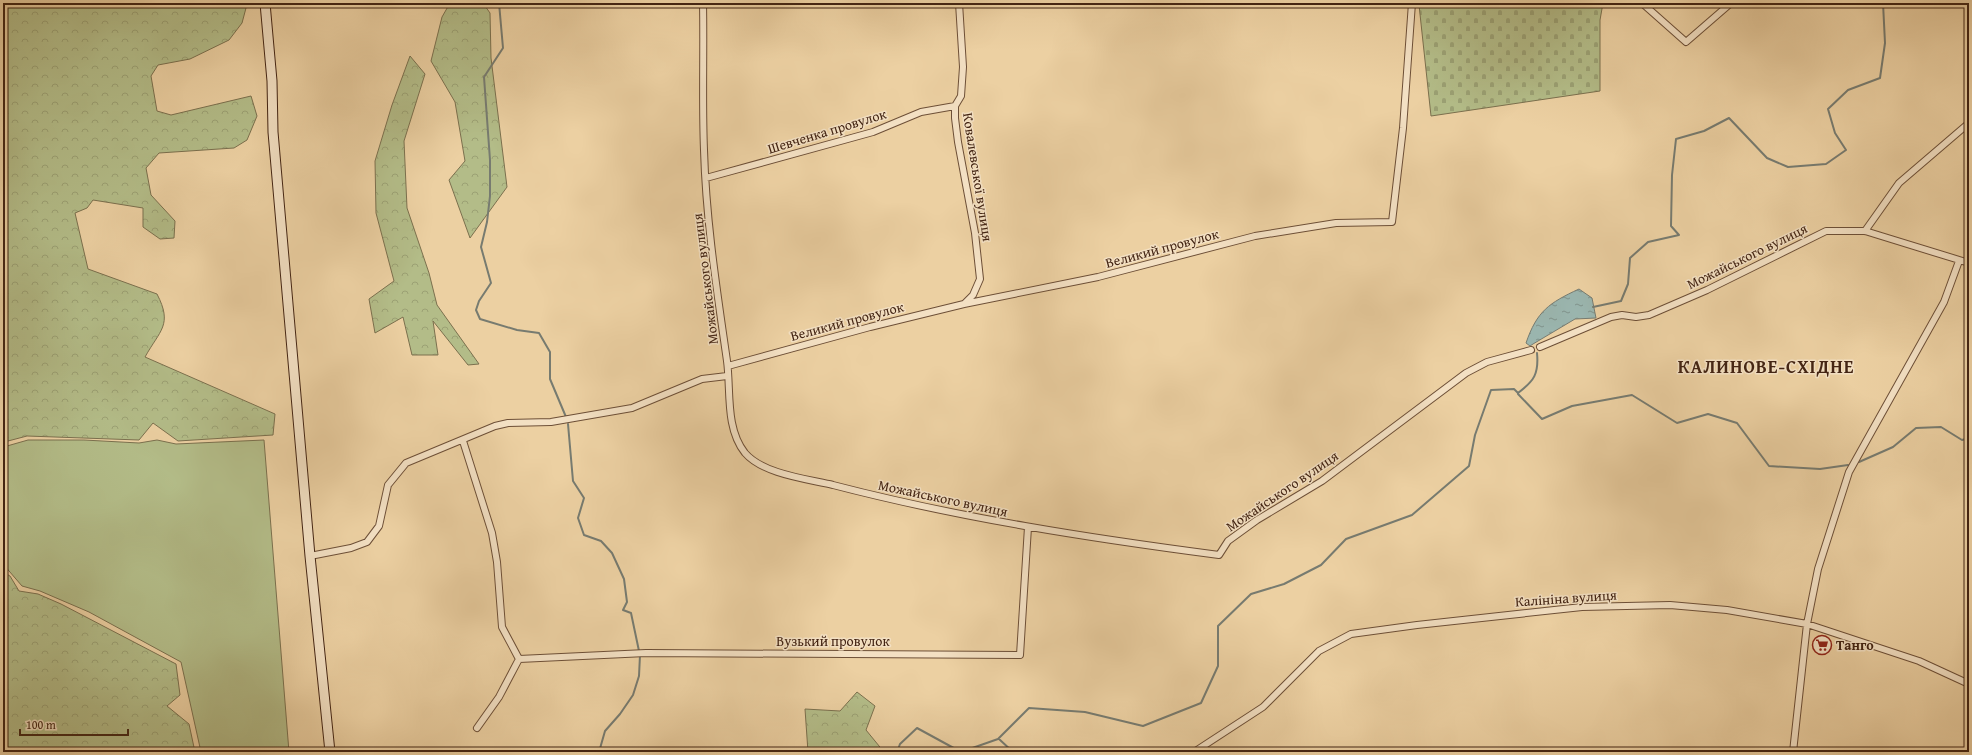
<svg xmlns="http://www.w3.org/2000/svg" width="1972" height="755" font-family="'Gentium Book Plus',serif">
<defs>
<pattern id="forest-crowns" width="20" height="18" patternUnits="userSpaceOnUse"><rect width="20" height="18" fill="#b3bc88"/><path d="M2 6a3 3 0 1 1 6 0M12 15a3 3 0 1 1 6 0" fill="none" stroke="#9ba174"/></pattern>
<pattern id="cemetery-stones" width="16" height="16" patternUnits="userSpaceOnUse"><rect width="16" height="16" fill="#b3bc88"/><path d="M2 7V4a2 2 0 0 1 4 0v3zM10 15v-3a2 2 0 0 1 4 0v3z" fill="#9ba174"/></pattern>
<pattern id="water-ripples" width="26" height="14" patternUnits="userSpaceOnUse"><rect width="26" height="14" fill="#9ab5ae"/><path d="M2 4q2-2 4 0t4 0M15 11q2-2 4 0t4 0" fill="none" stroke="#7f938c"/></pattern>
</defs>
<rect width="100%" height="100%" fill="#ecd0a2"/>
<filter id="stains"><feTurbulence type="fractalNoise" baseFrequency=".005" numOctaves="4"/><feColorMatrix values="0 0 0 0 .2 0 0 0 0 .09 0 0 0 0 .02 0 0 0 .5 -.17"/></filter>
<radialGradient id="worn" r=".72"><stop offset=".6" stop-color="#630" stop-opacity="0"/><stop offset="1" stop-color="#630" stop-opacity=".3"/></radialGradient>
<!-- forest -->
<path fill="url(#forest-crowns)" stroke="#7b704e" d="M3,3H245L246,8L242,23L229,40L190,59L158,65L151,76L157,111L171,115L251,96L257,116L247,140L234,148L159,153L146,168L151,195L175,221L174,238L160,239L143,227V208L93,200L87,208L75,213L88,269L157,294C173,325 160,330 145,357L275,414L273,435L178,441L153,423L139,440L27,436L8,441L3,446Z
M450,3H483L490,13L491,58L507,187L470,238L449,180L465,161L455,102L431,61L442,17Z
M410,56L425,74L404,141L407,208L429,273L437,305L479,364L468,365L433,321L438,355H412L403,317L375,333L369,299L394,281L376,213L375,161L392,105Z
M3,572L10,576L19,591L38,594L61,604L176,664L180,695L167,706L189,724L195,752H3Z
M857,692L875,706L866,730L884,752H808L805,709L840,711Z"/>
<!-- cemetery -->
<path fill="url(#cemetery-stones)" stroke="#7b704e" d="M1427,3H1603L1600,20V91L1431,116L1419,5Z"/>
<!-- pitch -->
<path fill="#b3bc88" stroke="#7b704e" d="M28,440H84L139,443L157,440L176,444L264,440L289,752H201L181,662L89,612L40,591L22,586L3,564V452L7,446Z"/>
<!-- water -->
<path fill="url(#water-ripples)" stroke="#777b70" d="M1579,289L1592,298L1596,318L1575,319L1533,344L1530,346L1526,343C1537,311 1549,303 1579,289Z"/>
<g fill="none" stroke-linecap="round" stroke-linejoin="round">
<!-- stream -->
<path stroke="#777b70" stroke-width="2" d="M499,3L503,48L484,77L490,160V196L487,222L481,247L491,283L479,301L476,310L480,319L517,330L539,333L550,352V379L566,417
M1593,307L1621,301L1628,284L1630,258L1648,242L1679,235L1671,226L1672,175L1676,139L1704,131L1729,118L1767,158L1788,167L1826,164L1846,150L1835,133L1828,109L1848,90L1880,78L1885,43L1883,3
M1518,394L1542,419L1572,406L1632,395L1677,423L1708,414L1737,423L1769,466L1820,469L1848,465
M568,424L573,481L584,498L578,518L584,535L601,541L612,553L624,579L627,602L623,610L631,613L639,651
M1859,462L1893,447L1916,428L1941,427L1962,440L1969,438
M999,739L1013,752
M599,752L605,731L620,714L633,695L639,676L640,655
M897,752L900,744L917,728L961,752L998,739L1029,708L1085,712L1143,726L1201,703L1218,666V626L1251,594L1284,584L1321,565L1346,539L1412,515L1469,466L1475,435L1491,390L1514,389L1518,393C1534,381 1539,374 1537,353"/>
<defs>
<path id="street" d="M703,3C704,52 702,101 704,150C706,221 717,291 727,361C731,390 725,428 745,453C763,474 807,479 833,485C960,518 1089,538 1219,555L1228,541L1257,520L1322,481L1466,373L1487,362L1531,350
M959,3L963,67L961,96L955,106V118L958,142L975,233L980,279L973,295L964,304
M1642,3L1686,42L1731,3
M706,178L873,132L921,112L955,106
M1865,231L1899,183L1969,123
M1540,347L1611,317L1622,315L1636,317L1649,315L1707,290L1826,231H1865L1969,263
M728,366L870,327L964,304L1098,277L1255,236L1336,223L1392,222L1403,128L1412,3
M463,441L492,533L497,562L502,627L519,659L646,653L1020,655L1028,527
M310,556L351,548L367,542L379,526L388,485L406,463L495,426L508,423L551,422L632,408L702,379L727,376
M477,728L499,697L519,659
M1194,752L1263,707L1319,651L1351,634L1417,625L1582,607L1670,605L1727,610L1807,624L1919,661L1969,684
M1793,752L1807,624L1818,569L1849,472L1944,302L1959,261"/>
<path id="secondary" d="M265,3L272,81L273,132L310,556L330,752"/>
</defs>
<!-- street casing -->
<use href="#street" stroke="#6d4f37" stroke-width="8"/>
<!-- secondary casing -->
<use href="#secondary" stroke="#432413" stroke-width="11"/>
<!-- street -->
<use href="#street" stroke="#f3e0c3" stroke-width="6"/>
<!-- secondary -->
<use href="#secondary" stroke="#f3e0c3" stroke-width="9"/>
</g>
<!-- icons -->
<defs>
<symbol id="supermarket-ring" viewBox="-11 -11 22 22"><circle r="9.5" fill="#f3e0c3" stroke="#8f2418" stroke-width="1.5"/><path d="M-6-5.5h2.5l.6 2H6L4.5 2H-2.5L-4.4-4H-6ZM-1.5 3.2a1.3 1.3 0 1 0 .1 0ZM3 3.2a1.3 1.3 0 1 0 .1 0Z" fill="#8f2418"/></symbol>
</defs>
<g fill-rule="evenodd">
<use href="#supermarket-ring" x="1811" y="634" width="22" height="22"/>
</g>
<g text-anchor="middle" dominant-baseline="central" stroke-width="3" stroke-linejoin="round" paint-order="stroke">
<!-- street labels -->
<g font-size="14" fill="#432413" stroke="#f3e0c3">
<text transform="translate(827 131) rotate(-17)">Шевченка провулок</text>
<text transform="translate(978 177) rotate(81)">Ковалевської вулиця</text>
<text transform="translate(1162 248) rotate(-15)">Великий провулок</text>
<text transform="translate(1747 256) rotate(-26)">Можайського вулиця</text>
<text transform="translate(705 279) rotate(-97)">Можайського вулиця</text>
<text transform="translate(847 321) rotate(-15)">Великий провулок</text>
<text transform="translate(1282 491) rotate(-34)">Можайського вулиця</text>
<text transform="translate(943 498) rotate(12)">Можайського вулиця</text>
<text transform="translate(1566 598) rotate(-4)">Калініна вулиця</text>
<text x="833" y="641">Вузький провулок</text>
</g>
<!-- poi labels -->
<g font-size="14" font-weight="bold" fill="#432413" stroke="#f3e0c3" text-anchor="start">
<text x="1836" y="645">Танго</text>
</g>
<!-- district labels -->
<g font-size="18" font-weight="bold" letter-spacing="1" fill="#432413" stroke="#f3e0c3">
<text x="1766" y="366">КАЛИНОВЕ-СХІДНЕ</text>
</g>
</g>
<!-- margin -->
<rect width="1972" height="755" fill="none" stroke="#ecd0a2" stroke-width="16"/>
<rect x="4" y="4" width="1964" height="747" fill="none" stroke="#432413" stroke-width="2"/>
<rect x="8" y="8" width="1956" height="739" fill="none" stroke="#432413"/>
<!-- scale -->
<path d="M20 729v6h108v-6" fill="none" stroke="#432413" stroke-width="2"/>
<text x="26" y="729" font-size="12" fill="#432413" stroke="#f3e0c3" stroke-width="3" paint-order="stroke">100 m</text>
<rect width="100%" height="100%" filter="url(#stains)"/>
<rect width="100%" height="100%" fill="url(#worn)"/>
</svg>
